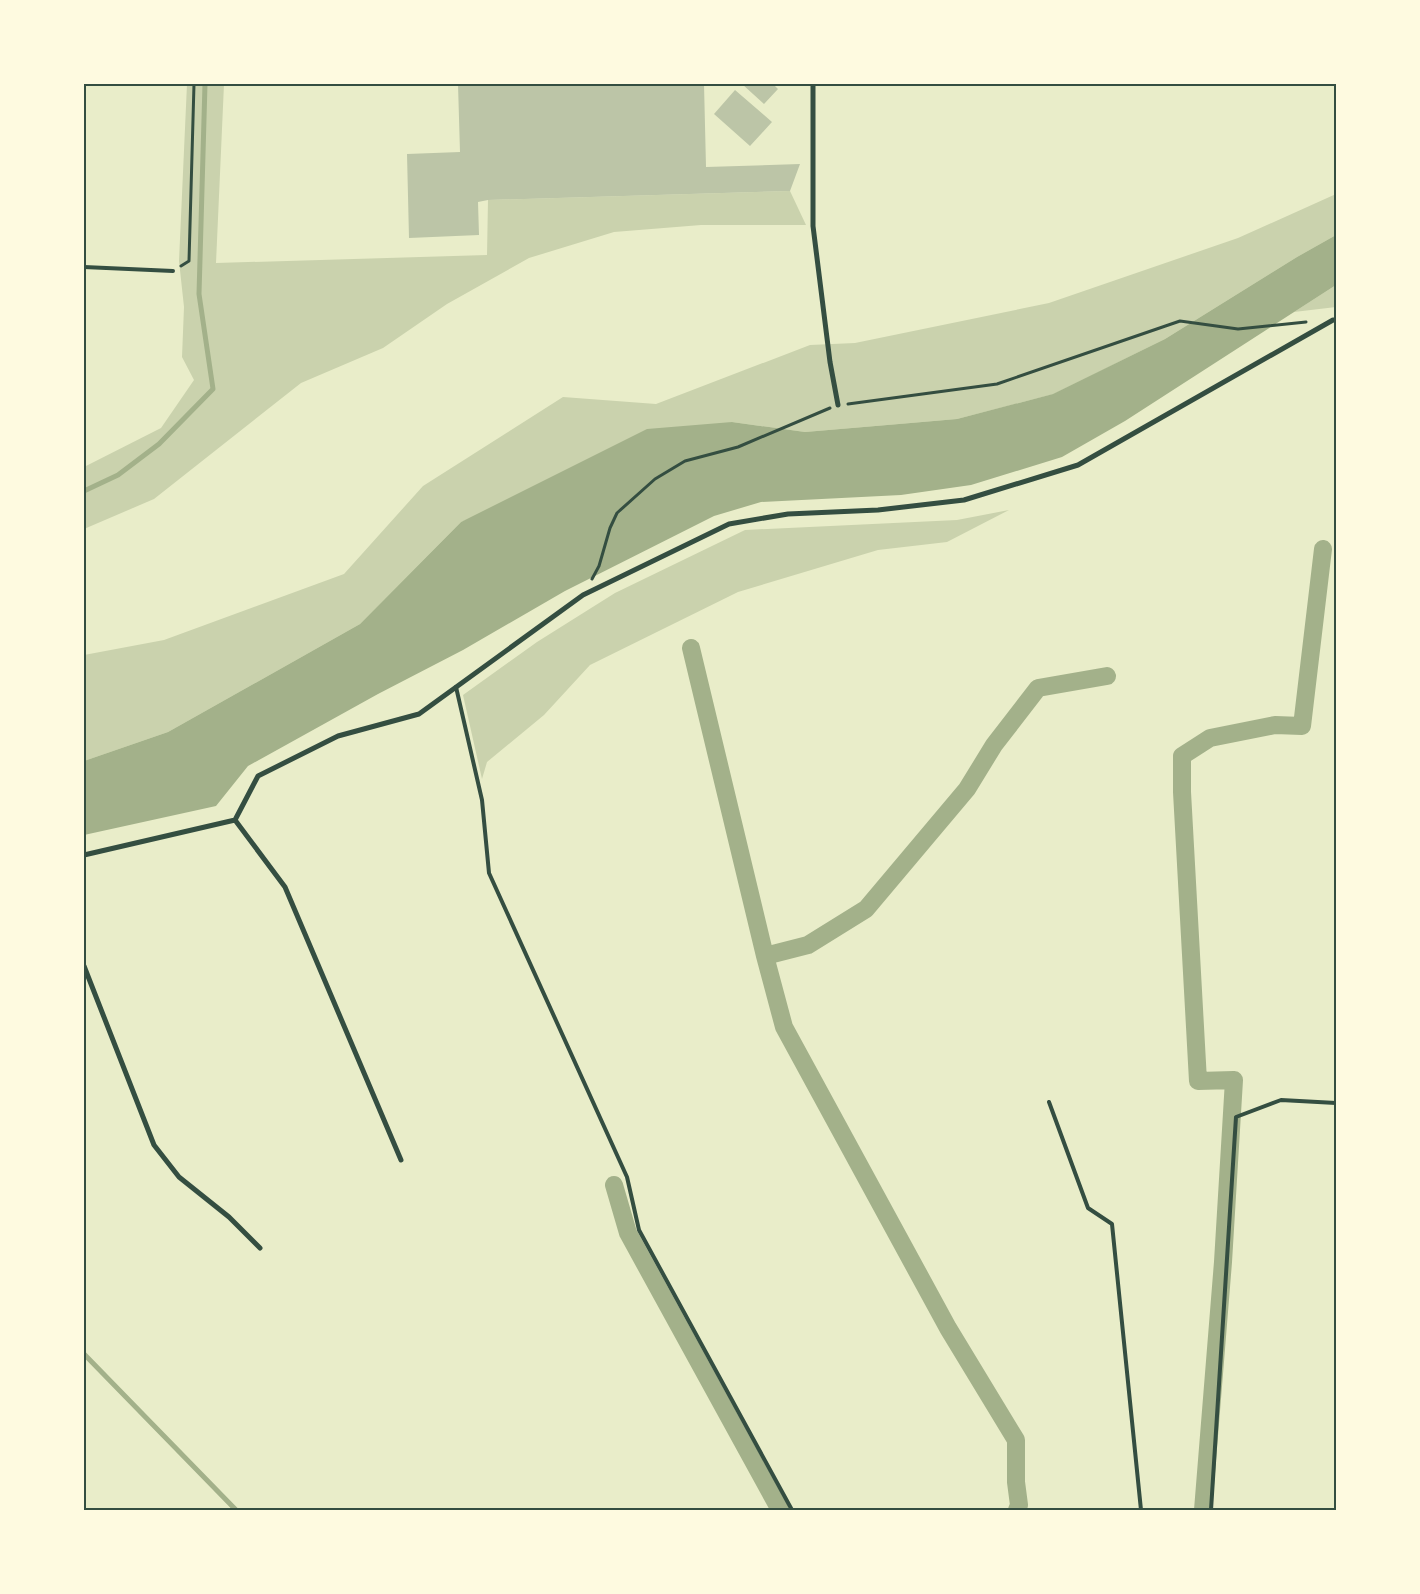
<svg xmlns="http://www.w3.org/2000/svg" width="1420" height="1594" font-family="Overpass,sans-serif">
<rect width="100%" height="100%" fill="#e9edc9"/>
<!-- green -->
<path fill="#cad2ad" d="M187,84H224L216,263L487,255L488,200L790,191L806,225H701L614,232L529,258L447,304L383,348L301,383L154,499L84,529V467L161,428L194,380L182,357L184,307L179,261Z
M1336,194V235L1297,257L1165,339L1054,394L957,419L899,424L805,432L732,422L461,522L360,624L168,732L84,761V655L164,640L344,574L423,486L563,397L656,404L810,345L855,343L1049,303L1238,238Z
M1336,285V307L1294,312Z
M1009,510L947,542L878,550L738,592L590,665L544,715L487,762L482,779L463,695L537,642L615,593L745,530L957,520Z"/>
<!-- water -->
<path fill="#a3b18a" d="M1336,235V285L1125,421L1062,457L971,485L901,495L761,502L714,516L565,591L463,650L378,694L248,766L216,806L84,835V761L168,732L360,624L461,522L647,429L732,422L805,432L899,424L957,419L1053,394L1165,339L1297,257Z"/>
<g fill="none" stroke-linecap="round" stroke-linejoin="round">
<!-- stream -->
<path stroke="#a3b18a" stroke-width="5" d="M84,491L118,475L159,444L213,389L199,294L205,84
M84,1354L236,1510"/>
<!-- canal -->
<path stroke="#a3b18a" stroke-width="18" d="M691,648L765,956L784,1027L948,1328L1016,1440V1482L1019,1505L1017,1510
M765,956L808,945L866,909L967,789L994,745L1038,688L1107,676
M614,1185L628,1233L780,1510
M1203,1510L1223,1262L1234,1080L1198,1081L1182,792V756L1210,738L1275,725L1302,726L1323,549"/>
</g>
<!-- building -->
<path fill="#bcc5a7" d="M458,84H704L706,167L800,164L790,191L488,200L478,202L479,235L409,238L407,154L460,152Z
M742,84H773L778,89L764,104Z
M735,90L772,122L750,146L714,114Z"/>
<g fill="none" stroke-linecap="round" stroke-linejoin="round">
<!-- path -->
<path stroke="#344e41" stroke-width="3" d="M181,266L189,261L194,84
M848,404L997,384L1180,321L1238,329L1306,322
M592,579L599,566L610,528L617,513L655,479L685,461L738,447L830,408"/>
<!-- service -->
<path stroke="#344e41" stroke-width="4" d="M84,267L173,271
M456,687L482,800L489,873L627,1177L639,1230L792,1510
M1049,1102L1088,1208L1112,1224L1141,1510
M1211,1510L1236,1117L1281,1100L1336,1103"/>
<!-- minor -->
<path stroke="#344e41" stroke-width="5" d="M813,84V226L830,362L838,405
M235,820L285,887L401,1160
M84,855L235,820L258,776L338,736L419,714L583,595L729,524L788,514L878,510L964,500L1078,465L1333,320H1336
M84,966L154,1145L179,1177L229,1217L260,1248"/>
</g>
<!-- border -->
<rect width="1420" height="1594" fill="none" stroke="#fefae0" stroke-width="170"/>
<rect x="85" y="85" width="1250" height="1424" fill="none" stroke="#344e41" stroke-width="2"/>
</svg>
